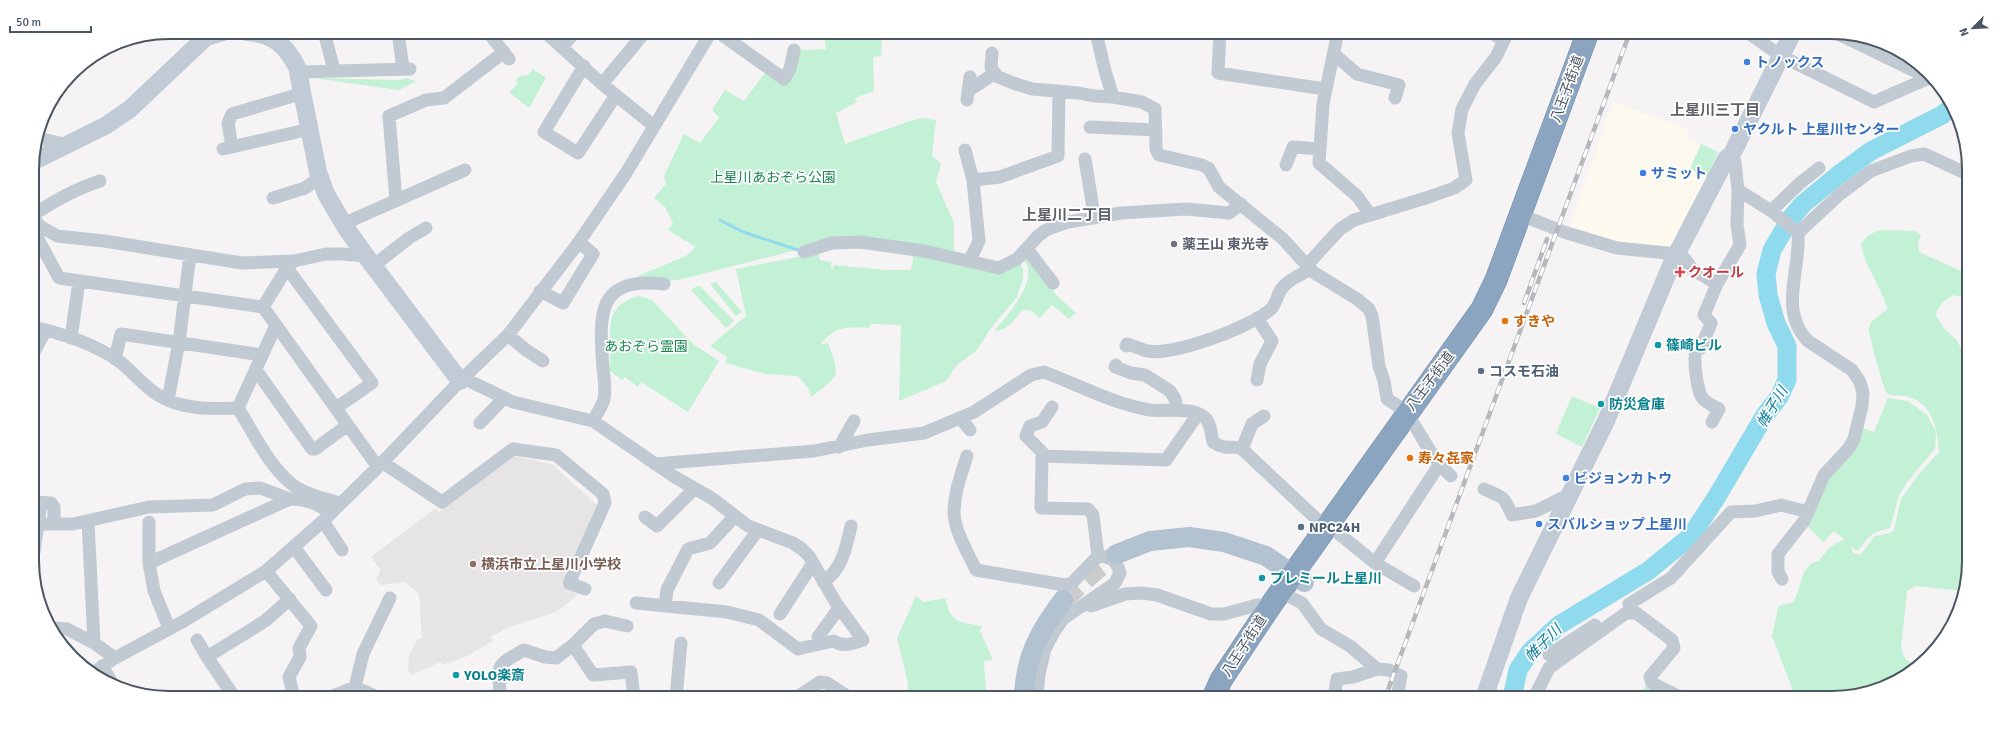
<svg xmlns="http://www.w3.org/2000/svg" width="2001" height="730" font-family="Signika,'Noto Sans JP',sans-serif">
<rect width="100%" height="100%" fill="#f5f3f3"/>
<!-- commercial -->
<path fill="#fdf9ef" d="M1613,102L1688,129L1686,139L1701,144L1690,169L1707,177L1671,248L1619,245L1568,230Z"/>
<!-- education -->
<path fill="#e6e4e5" d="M512,456L552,464L597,505L560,585L579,592L573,599L556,612L509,627L491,637L493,641L463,658L442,665L441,662L411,675L408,670L409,656L417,640L422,638L419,594L405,582L380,585L376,579L381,570L371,557L436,508L439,512Z"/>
<!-- green -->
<path fill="#c3f1d5" d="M824,32H882V34L881,56L873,57L874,91L855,98L857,102L836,113L845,144L913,120L923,118L936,120L932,156L941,163L936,182L954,223V256L832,241L682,279L664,282L639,279L638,276L686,256L696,247L668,230L673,223L665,207L654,198L666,184L664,176L684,134L700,143L719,118L712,110L725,90L744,101L767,70L777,79L796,50L826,49Z
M533,69L546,78L529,108L509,92L518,83L516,80L520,76L528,75Z
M313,78L400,80L405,78L416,81L399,90Z
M1701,144L1718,152L1707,177L1690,169Z
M1879,230L1914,231L1921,235L1918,242L1919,252L1968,274V298L1953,295L1944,301L1935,314L1946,331L1956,339L1968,361L1969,561L1964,591L1916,586L1907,591L1901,647C1903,659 1908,662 1919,666L1915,669L1884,688L1840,698H1796L1772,636L1778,608L1780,605L1792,603C1804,588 1798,565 1819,561C1827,550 1832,543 1845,540L1834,531L1823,542L1807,526L1822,486L1859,427L1874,432L1888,398L1908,401L1927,415L1936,432L1935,449L1908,481L1899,495L1890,528C1872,532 1868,537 1858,551L1851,546L1853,553L1858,555L1862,553L1875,536L1890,533L1894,530L1901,499L1918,475L1939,452C1937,428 1933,402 1905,396C1899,395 1892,397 1887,393C1884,391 1868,333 1869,328C1871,318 1881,316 1887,309C1887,301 1869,270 1865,259C1863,254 1862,248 1861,243L1869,235Z
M818,253L820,260L831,262L832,271L834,265L885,270H911L914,253L996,272L1019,262L1023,269V279L1017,297L991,328L977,350L956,366L946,381L899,401L901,325L871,324L869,328C846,327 835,326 820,345L828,343C841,378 840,375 811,397L808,388L798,376L766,374L725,363L727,357L710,346L746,316L736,269Z
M1026,253L1052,285L1055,294L1076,313L1069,319L1052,305L1040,318L1030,310H1022C1015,320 1007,331 994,331C1006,317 1032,288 1028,268C1027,265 1024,260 1023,257Z
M716,282L742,312L736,316L710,284Z
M697,286H700L734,321L726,328L691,290Z
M639,296L652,300L693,344L719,361L688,412L641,382L638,387L625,377L622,380L609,370C614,339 598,306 639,296Z
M1572,396L1600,408L1582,447L1556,434Z
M916,596L923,602L945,598C951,623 958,622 982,626L980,631L993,660L984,661L986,692L988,697L907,698L908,683L897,638Z
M1646,685L1676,698H1638Z"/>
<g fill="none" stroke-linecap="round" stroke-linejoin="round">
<!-- stream -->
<path stroke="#90daee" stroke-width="3" d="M720,220L743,232L798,250"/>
<!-- river -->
<path stroke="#90daee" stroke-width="19" d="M1512,698L1518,670L1530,652L1559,625L1648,571L1691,536L1716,498L1765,415L1779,397L1787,380V346L1776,323L1768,295L1766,274L1772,250L1791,218L1803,204L1837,176L1871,151L1942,115L1953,106"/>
<!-- primary-tunnel -->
<path stroke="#caccce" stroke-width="20" stroke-dasharray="20 10" stroke-linecap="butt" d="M1063,600L1096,570L1117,554"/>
<defs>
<path id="highway" d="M1213,698L1221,680L1271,605L1482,309L1496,280L1588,32"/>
</defs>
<!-- highway casing -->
<use href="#highway" stroke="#7690ad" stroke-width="23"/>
<!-- street -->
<path stroke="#c1cad2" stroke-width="13" d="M324,32L334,70
M398,32L403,69
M488,32L509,59
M545,32L602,84L654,126
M718,32L784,79L790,69L794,50
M1096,32L1105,71L1113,97L1142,102L1155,109L1156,149L1159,155L1202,165L1209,169L1219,187L1283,239L1313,272L1357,299L1369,309L1372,316L1379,366L1384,381L1387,399C1393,403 1402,408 1407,414C1422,435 1431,458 1451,476
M1220,32L1218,73L1325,89
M1338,32L1323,104L1319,163L1357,196L1370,214
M1490,32L1504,40
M1747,32L1781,56L1874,102L1931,77
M1836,33L1929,78
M562,47L575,32
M992,53L991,67L996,76L1013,83L1032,89L1079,93L1094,96L1113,97
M1334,54L1357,74L1399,85L1395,98
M584,66L544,132L578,153L616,95
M299,72L410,69
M602,84L645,32
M968,91L995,73
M967,100L970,77
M1090,127L1156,130
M38,138L68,145
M232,147L228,123L232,114L303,93
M223,149L310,129
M965,150L973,180L1000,177L1058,156L1059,91
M1732,154L1735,162L1738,190L1773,212L1798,233C1801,270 1778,310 1808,341L1852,370L1860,382L1863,393L1862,406L1854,439L1849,448L1824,475L1804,521L1778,554V572L1782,579
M1085,159C1088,179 1092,198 1094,218
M1286,165L1293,147L1320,149
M273,198L305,188L320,177
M396,201L389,116L426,100L444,98L504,52
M1771,211L1800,183L1819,168
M33,215C54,201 75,189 100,181
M1521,215L1564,232L1617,248L1677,254L1685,259L1692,269L1717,284
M33,218L40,226L57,236L104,241L242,263L294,261L326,254H343L366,256
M36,222L38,239L59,278L263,307
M343,224L465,170
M1798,233L1840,194L1871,171L1911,156L1924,154L1961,171L1968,168
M1027,249L1053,283
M804,252L832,243L860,242L924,251L999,268L1017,259L1038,236L1046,230L1068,222L1121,213L1186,209L1229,213L1241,204
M970,260L979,241L973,180
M294,261L287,268L263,307L378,467
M1307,265L1340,229L1354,220L1429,197L1454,188L1466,180L1458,133L1462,109L1475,84L1496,57L1508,32
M373,266L409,238L426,228
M287,268L372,383L336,408
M540,291L563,303L593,254L579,242
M1257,318L1272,341L1260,364L1257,380
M33,327C60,333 93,344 116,359C131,369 142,385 158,395C181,410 212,409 238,408C253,432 270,468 293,485C305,495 325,498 339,503
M508,335L526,350L543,361
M71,338L79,281
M1126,346L1127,344C1134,346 1141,349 1147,351C1174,356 1251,327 1271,309C1277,303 1277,294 1282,288C1289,279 1301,275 1311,269
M33,354L46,330
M115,359L121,334L262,355
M1116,365L1115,367L1131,373L1145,375L1170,391L1175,399L1177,409
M256,370L312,449H315L348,425
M463,378L513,402L593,421C597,414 602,406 604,399C606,390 604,377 603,368C599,315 596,276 664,284
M168,400L179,342L190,255
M238,408L276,325
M961,419L970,430
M593,421L673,476L713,499L748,526L793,543L802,549L809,556L836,603L863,640C852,644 844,647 833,641L798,649L759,620L727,612L636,603
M1712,422L1719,409C1713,406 1704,402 1701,396C1697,386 1693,361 1696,351L1701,348L1711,323L1704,315L1717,284L1740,245L1737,225L1738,190
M480,423L504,398
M839,447L854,421
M1242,449L1252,424L1264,416
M967,456C961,475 954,493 954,513C955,532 968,553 976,570L1065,585L1072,583L1098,556C1112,557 1116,560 1120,573L1115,583L1063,619L1054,632L1045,649L1039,674L1037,698
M1042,456V452L1026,436L1030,426L1042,422L1052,407
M382,462L442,502L513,449L556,455L603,494L605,503L569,583L585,589
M655,464L814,451L868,440L924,433L974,412L1031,375L1044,372C1079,385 1113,404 1150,410C1165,412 1191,406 1204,417C1211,422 1211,434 1213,442C1227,452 1235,444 1242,449L1325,527
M1484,489C1503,498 1503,494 1512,515L1536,511L1568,495
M34,502L51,503L54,507V524
M645,517L657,526L694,489
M88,521L94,643L115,658
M323,521L342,550
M149,522V563L154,591L169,628
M38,524H73L149,507L213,505L245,489L260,488L290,499L303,500L316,504L331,513
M1339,534L1375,563L1414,586
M294,547L326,590
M34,552L41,503
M1098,556L1093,515L1088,509L1041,508L1042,456L1166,460L1198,414
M149,563L290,499
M1375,563L1439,465
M266,571L311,626L299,648L300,657L289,677L294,698
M823,582C843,569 846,547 851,526
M719,583L758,530
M1292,598L1302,603L1321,629L1350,646L1377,669L1389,670L1401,676L1397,698
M665,606L667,590L688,549L710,543L735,516
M1091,606L1125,594L1142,593L1157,595L1211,614H1224L1257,605H1271
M1631,612L1629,604L1671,578L1731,512L1755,511L1781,505L1808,512
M780,614L813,563
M55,628L67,629L94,643
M818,637L839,608
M197,640L207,657L265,621L290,599
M573,645L593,675L631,672L634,698
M1549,655L1595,625
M207,657L235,698
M102,666L111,681
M96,671L115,658L184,621L266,571L323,521L378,467L463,378L508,335L579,242L626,173L711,32
M355,687L363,654L390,598
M328,698L355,687L379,698
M498,698L500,694C498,662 496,666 524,650L545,657L556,658L573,645L594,624L605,621L627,626
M676,698L681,643
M796,698L820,682L827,683L850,698
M1334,698L1337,679L1353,677L1377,669
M1534,698L1549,668L1626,613H1636L1672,640L1674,648L1650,677L1652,683L1682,698"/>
<!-- secondary -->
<path stroke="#c1cbd6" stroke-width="18" d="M247,32C273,34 285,44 297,67L318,172L326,194L346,228L366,256L460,381
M32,162L105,126L130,109L206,37L223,32
M1484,698L1519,598L1606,421L1672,263L1726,159L1732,154L1793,32"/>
<!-- primary -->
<path stroke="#b3c2d1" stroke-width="20" d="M1117,554L1150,541L1189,537L1224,542L1266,556L1304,582
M1024,698C1025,657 1039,632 1063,600"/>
<!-- highway -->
<use href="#highway" stroke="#8ba5c1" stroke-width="22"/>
<defs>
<path id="rail" d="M1524,303L1547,239
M1385,698L1630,32"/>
</defs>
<!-- rail casing -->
<use href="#rail" stroke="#b5b8bd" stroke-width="4.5"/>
<!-- rail -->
<use href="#rail" stroke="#fff" stroke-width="3" stroke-dasharray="9" stroke-linecap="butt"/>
</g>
<!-- markers -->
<g fill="#3f7fe0" stroke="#fff" stroke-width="1.5">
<circle cx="1747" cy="62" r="4"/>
<circle cx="1735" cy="129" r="4"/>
<circle cx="1643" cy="173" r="4"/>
<circle cx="1566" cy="478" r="4"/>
<circle cx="1539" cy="524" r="4"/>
</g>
<circle fill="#6b7280" stroke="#fff" stroke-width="1.5" cx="1174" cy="244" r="4"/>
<path fill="#e0444e" stroke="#fff" stroke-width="1.5" d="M1678 266h4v4h4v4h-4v4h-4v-4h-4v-4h4z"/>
<g fill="#e8710a" stroke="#fff" stroke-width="1.5">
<circle cx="1505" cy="321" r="4"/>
<circle cx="1410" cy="458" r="4"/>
</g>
<g fill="#0f9aa8" stroke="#fff" stroke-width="1.5">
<circle cx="1658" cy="345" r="4"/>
<circle cx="1601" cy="404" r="4"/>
<circle cx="1262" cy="578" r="4"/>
<circle cx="456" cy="675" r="4"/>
</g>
<g fill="#5c6f8a" stroke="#fff" stroke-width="1.5">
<circle cx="1481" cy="371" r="4"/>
<circle cx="1301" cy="527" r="4"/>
</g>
<circle fill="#8d6e63" stroke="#fff" stroke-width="1.5" cx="473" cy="564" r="4"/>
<g text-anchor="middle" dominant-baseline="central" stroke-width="3.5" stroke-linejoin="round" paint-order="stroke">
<!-- shop labels -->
<g font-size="14" font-weight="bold" fill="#366cbe" stroke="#fff" text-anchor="start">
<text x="1755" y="62">トノックス</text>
<text x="1743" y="129">ヤクルト 上星川センター</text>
<text x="1651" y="173">サミット</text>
<text x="1574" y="478">ビジョンカトウ</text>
<text x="1547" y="524">スバルショップ上星川</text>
</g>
<!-- street labels -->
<g font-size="14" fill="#4a5661" stroke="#fff">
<text transform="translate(1567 89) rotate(-70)">八王子街道</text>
<text transform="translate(1430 381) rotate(-53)">八王子街道</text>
<text transform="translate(1244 646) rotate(-57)">八王子街道</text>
</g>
<!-- park labels -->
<g font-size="14" fill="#17864f" stroke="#fff">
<text x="773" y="177">上星川あおぞら公園</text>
<text x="646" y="346">あおぞら霊園</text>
</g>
<!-- worship labels -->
<g font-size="14" font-weight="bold" fill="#5b616d" stroke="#fff" text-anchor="start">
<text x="1182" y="244">薬王山 東光寺</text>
</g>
<!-- health labels -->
<g font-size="14" font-weight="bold" fill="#be3a42" stroke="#fff" text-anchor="start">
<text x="1688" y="272">クオール</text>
</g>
<!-- food labels -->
<g font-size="14" font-weight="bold" fill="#c56008" stroke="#fff" text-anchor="start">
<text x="1513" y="321">すきや</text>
<text x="1418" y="458">寿々㐂家</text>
</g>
<!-- culture labels -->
<g font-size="14" font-weight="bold" fill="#0d838f" stroke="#fff" text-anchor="start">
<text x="1666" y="345">篠崎ビル</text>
<text x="1609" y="404">防災倉庫</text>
<text x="1270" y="578">プレミール上星川</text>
<text x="464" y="675">YOLO楽斎</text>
</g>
<!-- service labels -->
<g font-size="14" font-weight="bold" fill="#4e5e75" stroke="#fff" text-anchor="start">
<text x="1489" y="371">コスモ石油</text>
<text x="1309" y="527">NPC24H</text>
</g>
<!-- education labels -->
<g font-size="14" font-weight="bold" fill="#785e54" stroke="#fff" text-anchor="start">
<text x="481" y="564">横浜市立上星川小学校</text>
</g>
<!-- neighbourhood labels -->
<g font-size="15" font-weight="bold" fill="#5f6368" stroke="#fff">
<text x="1715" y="110">上星川三丁目</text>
<text x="1067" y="215">上星川二丁目</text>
</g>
<!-- water labels -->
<g font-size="15" font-style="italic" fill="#0c7c9b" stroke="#fff">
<text transform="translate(1772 407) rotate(-59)">帷子川</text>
<text transform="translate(1543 643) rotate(-45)">帷子川</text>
</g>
</g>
<!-- crop -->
<path d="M0 0H2001V730H0ZM169 39H1832A130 130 0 0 1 1962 169V561A130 130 0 0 1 1832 691H169A130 130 0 0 1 39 561V169A130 130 0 0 1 169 39Z" fill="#fff" fill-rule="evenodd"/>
<path fill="none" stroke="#4a5661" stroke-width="2" d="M169 39H1832A130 130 0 0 1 1962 169V561A130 130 0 0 1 1832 691H169A130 130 0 0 1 39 561V169A130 130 0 0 1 169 39Z"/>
<!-- north arrow -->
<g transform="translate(1973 28) rotate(246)" stroke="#ffffff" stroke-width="3" paint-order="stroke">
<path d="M0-3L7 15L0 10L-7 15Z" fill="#4a5661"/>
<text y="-6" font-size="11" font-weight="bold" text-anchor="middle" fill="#4a5661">N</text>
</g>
<!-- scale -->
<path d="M10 26v6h81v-6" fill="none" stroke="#4a5661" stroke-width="2"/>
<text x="16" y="26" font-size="12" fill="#4a5661" stroke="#ffffff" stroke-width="3" paint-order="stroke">50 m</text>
</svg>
